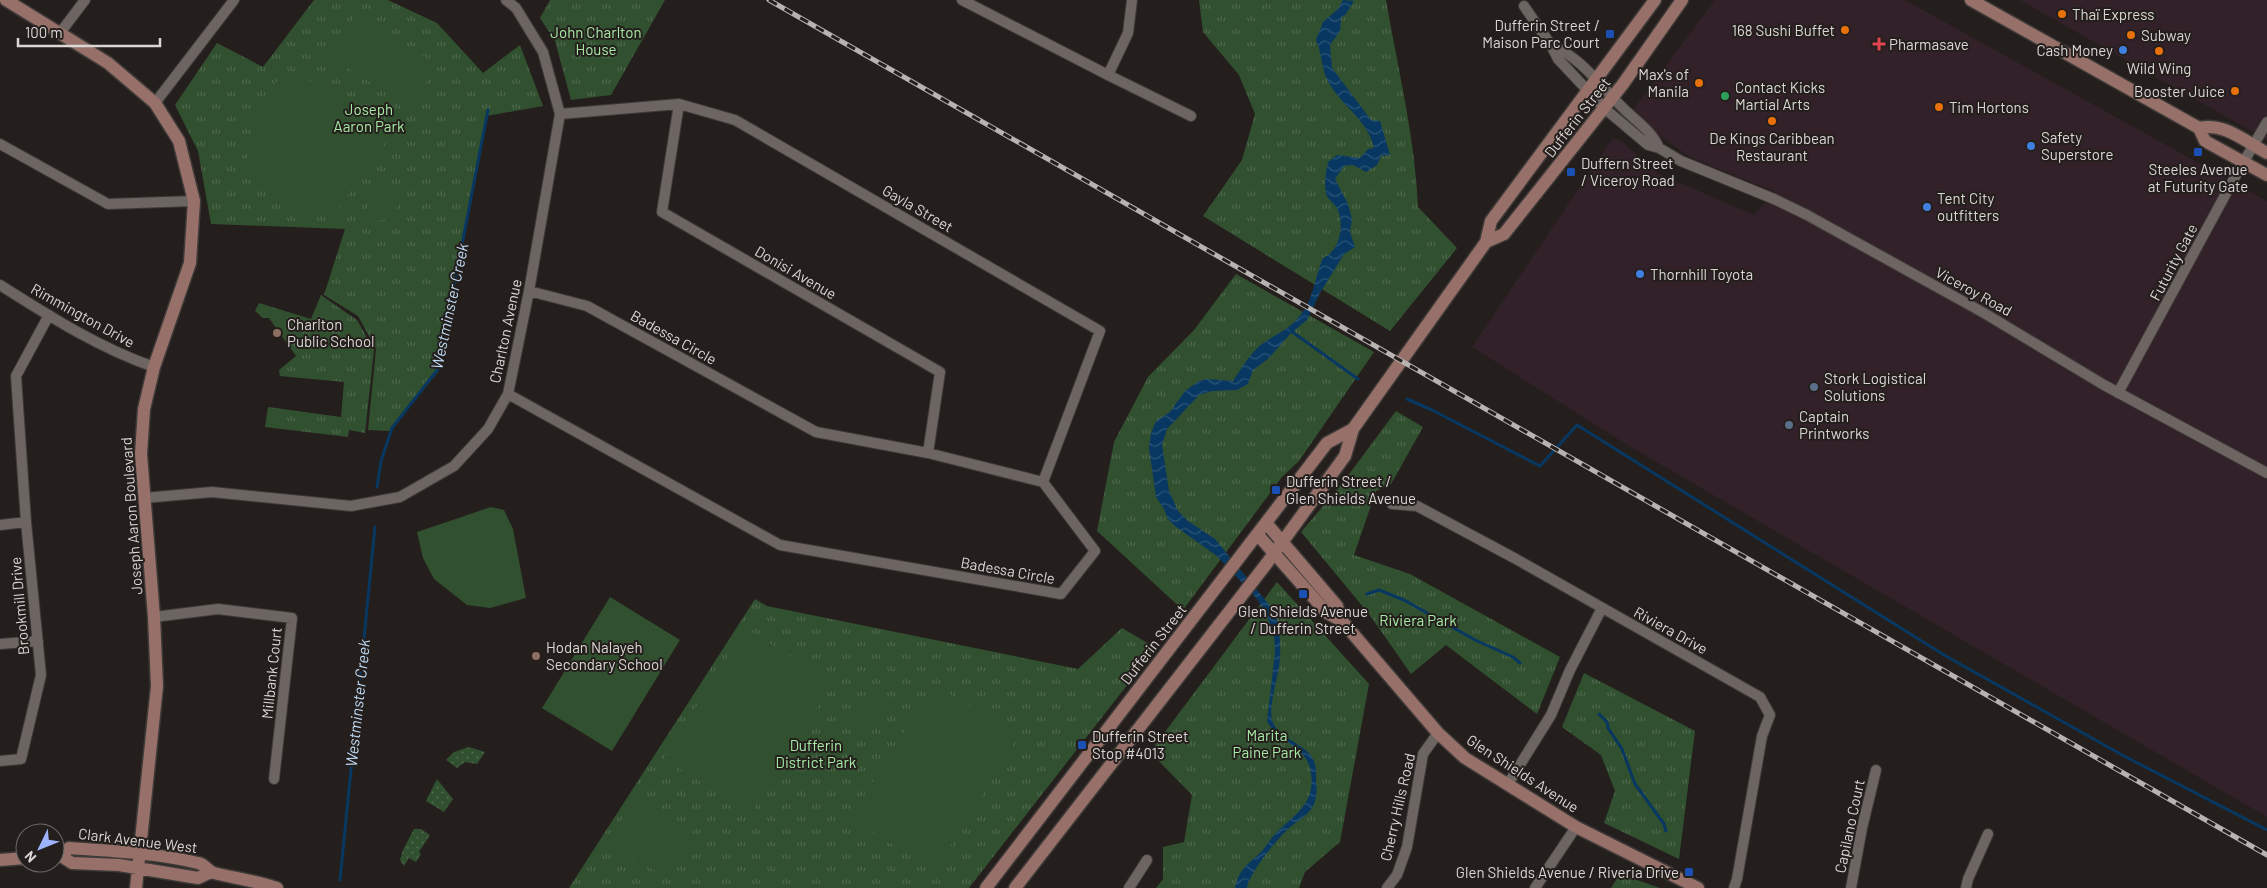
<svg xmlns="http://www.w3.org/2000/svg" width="2267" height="888" font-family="Barlow,sans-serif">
<defs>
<pattern id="grass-dots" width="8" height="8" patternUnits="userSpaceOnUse" patternTransform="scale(1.25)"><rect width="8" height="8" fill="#315030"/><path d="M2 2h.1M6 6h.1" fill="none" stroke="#4e684d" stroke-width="1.8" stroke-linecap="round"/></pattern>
<pattern id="park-tufts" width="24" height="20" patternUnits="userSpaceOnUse" patternTransform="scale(1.25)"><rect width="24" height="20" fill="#315030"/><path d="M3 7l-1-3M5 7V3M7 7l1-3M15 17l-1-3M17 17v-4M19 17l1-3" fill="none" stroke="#4e684d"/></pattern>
<pattern id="water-waves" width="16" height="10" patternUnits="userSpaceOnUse" patternTransform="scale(1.25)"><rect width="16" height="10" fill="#083861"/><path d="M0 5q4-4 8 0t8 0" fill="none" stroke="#2b5477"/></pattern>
</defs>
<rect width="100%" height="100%" fill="#241f1c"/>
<!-- commercial -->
<path fill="#332129" d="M1715,0H1905L2267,201V817L1629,446L1472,347L1612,139L1620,140L1659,174L1754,215L1775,192L1690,157L1655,133L1633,110Z
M2020,0H2267V140Z"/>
<!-- grass -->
<path fill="url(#grass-dots)" d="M469,747L485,752L477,764L465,762L457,768L446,760L454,752Z
M437,779L453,799L444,812L426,801Z
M414,829H421L430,835L419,852L421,854L416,862L409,858L404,866L400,860L403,850Z"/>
<!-- park -->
<path fill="url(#park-tufts)" d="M314,0H388L437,23L483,73L520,45L543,106L486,116L438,372L389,431L368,430L376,349L358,316L324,295L345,229L211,224L198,151L175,105L217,43L263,67Z
M550,0H665L611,95L571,100L555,41L540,18Z
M1199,0H1386C1398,69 1415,138 1418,207L1457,248L1390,331L1203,216L1242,160L1255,114L1239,75L1203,32Z
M1236,274L1374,352L1299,461L1282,477L1183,610L1097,531L1114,442L1148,377L1194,330Z
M321,295L357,320L374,350L365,433L349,430L348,437L265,427L268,407L341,417L344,382L280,376L279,370L296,356L269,318H263L255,311L259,303L311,319Z
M1396,411L1423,427L1391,484L1376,491L1354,555L1410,574L1560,657L1537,714L1446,645L1411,674L1369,614L1301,532L1341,485Z
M1277,582L1369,684L1340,842L1305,872L1299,888H1156L1163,879V847L1184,842L1192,795L1150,752Z
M755,599L767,606L1078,669L1122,628L1156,648L969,888H569Z
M1584,673L1695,731L1679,859L1604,823L1615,791L1601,755L1562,727Z
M1620,874L1660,888H1611Z"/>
<!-- pitch -->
<path fill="#315030" d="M356,14L437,65L410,107L329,57Z
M297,73L392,133L331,219L277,201L259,184L248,158L260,101L280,78Z
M387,186L394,190L399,204L389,219L375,221L368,214V205L378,189Z
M491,507L504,510L513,529L526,598L490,608L467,605L434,579L423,558L417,532Z
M610,597L680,640L612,751L542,708Z
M745,628L832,683L751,813L664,759Z
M934,684L1018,737L935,871L850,818Z
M863,695L882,706L863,737L844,726Z
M635,797L693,831L666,877L608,843Z"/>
<!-- water -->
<path fill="url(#water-waves)" d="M1343,0L1354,1L1346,14L1341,18L1340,31L1330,45L1332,68L1371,120L1380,121L1390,155L1381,156L1377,165L1366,172L1353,165L1344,166L1335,179L1348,204L1352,219L1350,232L1355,247L1344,254L1320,293L1307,320L1290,334L1269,358L1253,370L1248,384L1237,390L1212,391L1199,395L1167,429L1162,445L1169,491L1178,511L1188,521L1215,539L1275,612C1279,625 1281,642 1280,656C1280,674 1268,704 1272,720C1277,738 1305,743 1313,759C1317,766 1316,774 1316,782C1317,789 1317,797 1314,804C1309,816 1296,821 1287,830C1276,840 1249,874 1247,888H1235C1238,872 1246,865 1258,855C1265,849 1269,840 1275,834C1295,814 1318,803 1310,768C1305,747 1276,740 1267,721L1275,652L1274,635L1267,616L1257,599L1217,556L1175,526L1168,519L1164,509L1156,497L1149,448L1151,433L1156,421L1170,412L1185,391L1199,381L1207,379L1233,381C1242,368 1250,353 1262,344C1277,333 1290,330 1302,313C1314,297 1315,276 1323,258C1340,251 1345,225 1337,208C1334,203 1327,199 1326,193C1324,183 1326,172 1328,162L1337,155L1360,158L1368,149L1374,148C1368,121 1346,109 1332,88C1321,73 1323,56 1316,40L1323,22L1338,9Z"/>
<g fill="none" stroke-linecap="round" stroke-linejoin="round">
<!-- stream -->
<path stroke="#083861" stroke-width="3" d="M1291,331L1358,379
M1407,399L1430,409L1540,466L1577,425L1944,655L2124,756L2267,830
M377,487L381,461L392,428L438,369L488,110
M1367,594L1379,590L1404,600L1475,640L1513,657L1520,663
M1275,626L1295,632L1305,629
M1599,714L1607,722L1608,728L1622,749L1635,784L1664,824L1666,831
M340,880L375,527"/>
<defs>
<path id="street" d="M962,0L1108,75L1128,33L1132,0
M1524,6L1551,45L1558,59L1604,108L1648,145L1659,148L1681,161L1774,199L1807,215L1984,313L2104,385L2267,473
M60,33L85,0
M1551,45C1582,58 1600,86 1623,108C1636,121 1652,131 1659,148
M1108,75L1191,116
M155,103L234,0
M679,104L662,212L940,372L928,453
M560,114L679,104L735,120L1100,331L1043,482
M0,144L108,204L194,201
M0,285C49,316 99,348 154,367
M2118,393L2236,175L2267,122
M508,394L780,545L1061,594L1095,551L1043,482L928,453L816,432L587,306L529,291
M144,498L212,492L351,506L400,497L454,466L488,429L508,394L529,291L560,114L543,52L516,8L506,0
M1392,504L1417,506L1516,559L1760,697L1770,715L1762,736L1737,879L1734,888
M0,525L26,522
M154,617L218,609L292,618L274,779
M0,644L38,641
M0,761L21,759L41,675L26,522L16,376L49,315
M1508,784L1551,715L1570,670L1602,608
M1129,888L1147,860
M1387,888L1397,875L1407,847L1423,754L1438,733
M1535,888L1576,827
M1851,888L1862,828L1876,770
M1966,888L1968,879L1988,834"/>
<path id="secondary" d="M6,0L108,63L155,103L179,141L194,201L190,263L154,367L144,409L141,454L154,617L157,686L136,888
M1971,0L2199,128L2205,141L2267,175
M2199,128C2224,122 2246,142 2267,153
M1486,242L1504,234L1623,84L1682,0
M1266,523L1337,606L1342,621
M1258,535L1327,613L1342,621L1438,733L1465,758L1576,827L1698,888
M61,856L69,848C112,851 156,853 198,863C205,864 207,871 214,873C235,878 256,881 277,888
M55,857L61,856L72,863L119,865L198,878L211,872
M0,860L25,858
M986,888L1327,443L1353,429
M1015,888L1267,563L1345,456L1353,429L1486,242L1491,221L1655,0"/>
</defs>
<!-- street casing -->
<use href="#street" stroke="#3e3a38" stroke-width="12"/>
<!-- secondary casing -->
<use href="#secondary" stroke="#3e3a38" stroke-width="15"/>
<!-- street -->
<use href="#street" stroke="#6c6562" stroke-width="10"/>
<!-- secondary -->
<use href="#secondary" stroke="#967069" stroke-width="12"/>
<defs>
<path id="rail" d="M769,0L2267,855"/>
</defs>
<!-- rail casing -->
<use href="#rail" stroke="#b7b3b1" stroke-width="5"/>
<!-- rail -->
<use href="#rail" stroke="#241f1c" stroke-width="3" stroke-dasharray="9" stroke-linecap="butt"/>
</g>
<!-- markers -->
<g fill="#e8710a" stroke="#241f1c" stroke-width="2">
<circle cx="2062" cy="14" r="5"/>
<circle cx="1845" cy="30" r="5"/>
<circle cx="2131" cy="35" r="5"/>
<circle cx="2159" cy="51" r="5"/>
<circle cx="1699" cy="83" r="5"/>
<circle cx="2235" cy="91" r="5"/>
<circle cx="1939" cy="107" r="5"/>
<circle cx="1772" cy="121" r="5"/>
</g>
<g fill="#1a4fb4" stroke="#241f1c" stroke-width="2">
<rect x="1605" y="29" width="10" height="10" rx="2.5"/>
<rect x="2193" y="147" width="10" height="10" rx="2.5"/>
<rect x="1566" y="167" width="10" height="10" rx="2.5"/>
<rect x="1271" y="485" width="10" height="10" rx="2.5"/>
<rect x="1298" y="589" width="10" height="10" rx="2.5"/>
<rect x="1077" y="740" width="10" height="10" rx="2.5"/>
<rect x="1684" y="867" width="10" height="10" rx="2.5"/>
</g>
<path fill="#e0444e" stroke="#241f1c" stroke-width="2" d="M1876.5 36.5h5v5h5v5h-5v5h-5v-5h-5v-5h5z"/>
<g fill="#3f7fe0" stroke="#241f1c" stroke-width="2">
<circle cx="2123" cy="50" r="5"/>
<circle cx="2031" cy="146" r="5"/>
<circle cx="1927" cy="207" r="5"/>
<circle cx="1640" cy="274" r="5"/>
</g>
<circle fill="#2e9e5b" stroke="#241f1c" stroke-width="2" cx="1725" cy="96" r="5"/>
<g fill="#8d6e63" stroke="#241f1c" stroke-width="2">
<circle cx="277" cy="333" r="5"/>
<circle cx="536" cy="656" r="5"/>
</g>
<g fill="#5c6f8a" stroke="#241f1c" stroke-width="2">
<circle cx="1814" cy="387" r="5"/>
<circle cx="1789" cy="425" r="5"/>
</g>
<g text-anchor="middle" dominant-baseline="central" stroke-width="4" stroke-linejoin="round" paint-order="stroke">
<!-- poi labels -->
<g font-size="15" fill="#dbd7d5" stroke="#241f1c" text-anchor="start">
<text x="2072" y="14">Thaï Express</text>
<text x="1600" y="25" text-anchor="end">Dufferin Street /<tspan x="1600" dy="17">Maison Parc Court</tspan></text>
<text x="1835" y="30" text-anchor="end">168 Sushi Buffet</text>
<text x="2141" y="35">Subway</text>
<text x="1889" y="44">Pharmasave</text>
<text x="2113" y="50" text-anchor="end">Cash Money</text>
<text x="2159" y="68" text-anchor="middle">Wild Wing</text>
<text x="1689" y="74" text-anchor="end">Max's of<tspan x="1689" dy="17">Manila</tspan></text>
<text x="1735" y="87">Contact Kicks<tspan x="1735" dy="17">Martial Arts</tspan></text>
<text x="2225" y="91" text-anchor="end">Booster Juice</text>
<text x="1949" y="107">Tim Hortons</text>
<text x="2041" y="137">Safety<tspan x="2041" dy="17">Superstore</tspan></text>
<text x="1772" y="138" text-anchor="middle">De Kings Caribbean<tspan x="1772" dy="17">Restaurant</tspan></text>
<text x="1581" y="163">Duffern Street<tspan x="1581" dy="17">/ Viceroy Road</tspan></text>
<text x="2198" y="169" text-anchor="middle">Steeles Avenue<tspan x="2198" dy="17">at Futurity Gate</tspan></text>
<text x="1937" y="198">Tent City<tspan x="1937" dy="17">outfitters</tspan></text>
<text x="1650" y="274">Thornhill Toyota</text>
<text x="287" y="324">Charlton<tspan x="287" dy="17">Public School</tspan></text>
<text x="1824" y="378">Stork Logistical<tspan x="1824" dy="17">Solutions</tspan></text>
<text x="1799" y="416">Captain<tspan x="1799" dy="17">Printworks</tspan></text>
<text x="1286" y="481">Dufferin Street /<tspan x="1286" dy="17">Glen Shields Avenue</tspan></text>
<text x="1303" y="611" text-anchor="middle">Glen Shields Avenue<tspan x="1303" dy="17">/ Dufferin Street</tspan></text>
<text x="546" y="647">Hodan Nalayeh<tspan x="546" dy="17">Secondary School</tspan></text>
<text x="1092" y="736">Dufferin Street<tspan x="1092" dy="17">Stop #4013</tspan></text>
<text x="1679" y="872" text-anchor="end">Glen Shields Avenue / Riveria Drive</text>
</g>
<!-- park labels -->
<g font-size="15" fill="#a6eaa4" stroke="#241f1c">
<text x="596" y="32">John Charlton<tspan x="596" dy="17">House</tspan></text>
<text x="369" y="109">Joseph<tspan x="369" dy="17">Aaron Park</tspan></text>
<text x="1418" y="620">Riviera Park</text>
<text x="1267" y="735">Marita<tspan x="1267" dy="17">Paine Park</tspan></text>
<text x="816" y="745">Dufferin<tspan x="816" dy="17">District Park</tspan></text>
</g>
<!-- street labels -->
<g font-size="15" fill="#dbd7d5" stroke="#241f1c">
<text transform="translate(1577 117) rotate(-52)">Dufferin Street</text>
<text transform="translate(918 208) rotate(30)">Gayla Street</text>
<text transform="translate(2173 262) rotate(-62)">Futurity Gate</text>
<text transform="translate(796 272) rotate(30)">Donisi Avenue</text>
<text transform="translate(1974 291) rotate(29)">Viceroy Road</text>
<text transform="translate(83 315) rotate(29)">Rimmington Drive</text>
<text transform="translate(505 331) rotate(-78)">Charlton Avenue</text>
<text transform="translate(674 337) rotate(29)">Badessa Circle</text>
<text transform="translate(131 516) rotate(-94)">Joseph Aaron Boulevard</text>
<text transform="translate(1008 570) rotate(10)">Badessa Circle</text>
<text transform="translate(19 606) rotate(-95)">Brookmill Drive</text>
<text transform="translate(1671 630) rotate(29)">Riviera Drive</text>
<text transform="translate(1153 644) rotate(-52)">Dufferin Street</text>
<text transform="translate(271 673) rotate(-84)">Millbank Court</text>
<text transform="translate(1523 773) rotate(33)">Glen Shields Avenue</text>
<text transform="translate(1397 807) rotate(-77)">Cherry Hills Road</text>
<text transform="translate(1849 826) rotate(-78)">Capilano Court</text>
<text transform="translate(138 840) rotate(7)">Clark Avenue West</text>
</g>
<!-- water labels -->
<g font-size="16" font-style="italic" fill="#bfd9f4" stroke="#241f1c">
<text transform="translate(449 306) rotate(-78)">Westminster Creek</text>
<text transform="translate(357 703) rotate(-84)">Westminster Creek</text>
</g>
</g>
<!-- north arrow -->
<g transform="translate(40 848) rotate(227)"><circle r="24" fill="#241f1c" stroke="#6d6966"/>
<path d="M0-4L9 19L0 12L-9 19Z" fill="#9db4fd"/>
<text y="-8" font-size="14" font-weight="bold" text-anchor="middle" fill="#dbd7d5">N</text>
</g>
<!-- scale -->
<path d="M18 38v8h142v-8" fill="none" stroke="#dbd7d5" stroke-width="2.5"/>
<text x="25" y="38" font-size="15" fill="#dbd7d5" stroke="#241f1c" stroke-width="4" paint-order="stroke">100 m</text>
</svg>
